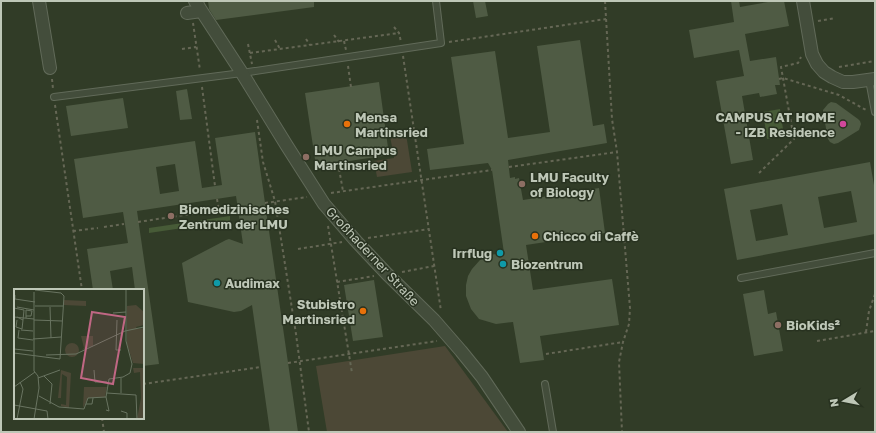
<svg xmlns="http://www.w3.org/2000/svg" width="876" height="433" font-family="'Golos Text',sans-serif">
<rect width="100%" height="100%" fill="#313c27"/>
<!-- green -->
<path fill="#4c4836" d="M406,134L412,172L377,177L374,161L394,158L390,136Z
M445,346L508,432H327L316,366Z"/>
<!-- water -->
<path fill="#475b37" d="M780,109L784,136L767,139L763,112Z
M230,216V221L149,233V228Z"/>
<!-- building -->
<path fill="#4f5b44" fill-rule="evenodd" d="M208,1H314V7L216,20L209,9Z
M473,1H485L488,16L476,18Z
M731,1H739L740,7L774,1H784L789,26L745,34L750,61L776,57L780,85H775L777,94L760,97L759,93L742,96L753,160L731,164L716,81L744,76L739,50L694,58L689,30L734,22Z
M580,40L593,126L604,124L607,143L508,160L510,178L515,177V179L519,178L523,200L599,188L605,233L526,245L533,290L612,279L619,325L540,336L544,360L520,363L513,322L496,324L479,319L471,309L466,296V285L468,276L472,269L480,260L489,255L504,253L492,170L488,163L430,170L427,149L464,144L451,57L495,51L508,138L550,132L537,46Z
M379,82L389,155L316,166L305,93Z
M187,89L192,119L180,120L176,91Z
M123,98L128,128L71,136L66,106Z
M831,102L836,103L858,119L860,121L861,124L859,130L838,143L834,144L830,142L828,139L823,112V110L828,104Z
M255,132L265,203L298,432H270L252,305L241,311L234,312L188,302L182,263L226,240L229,239L243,244L236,196L137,211L159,364L143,366V290H146H135L132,267L110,271L113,290H93L87,249L128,243L123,212L83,218L74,159L195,141L202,188L222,185L215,138ZM175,164L179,191L160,194L156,167Z
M870,162L875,191V234L737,260L724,189ZM851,191L857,222L824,228L818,197ZM782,204L788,235L756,241L750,210Z
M374,280L383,337L353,341L344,285Z
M764,290L768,314L776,312L783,351L754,356L743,294Z"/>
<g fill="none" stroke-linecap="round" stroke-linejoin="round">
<defs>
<path id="service" d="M869,80L875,112
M54,97L242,73L441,43L436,1
M741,278L875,253
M545,384L553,432"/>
<path id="minor" d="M39,1L50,68
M195,1L242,73L287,146L324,204L355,240L387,274L434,320L461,351L482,377L519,432
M803,1L812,54L817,64L824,72L832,77L843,82H853L875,79
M187,13L201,11L198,5"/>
</defs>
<!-- service casing -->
<use href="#service" stroke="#616a59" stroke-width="8"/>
<!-- minor casing -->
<use href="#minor" stroke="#616a59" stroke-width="14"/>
<!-- path -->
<path stroke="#656755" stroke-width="2" stroke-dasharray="3 3" stroke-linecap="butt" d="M605,1L612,119L617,152L630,308L629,324L623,342L619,362L622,432
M818,21L835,18
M193,23L200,70
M394,27L399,33L401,42
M334,35L339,42
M306,39L310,45
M275,40L280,49
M344,41L346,50
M449,42L606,19
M248,44L252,64
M182,49L196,47
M250,53L399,33
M403,56L441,311
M348,66L351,87
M839,67L875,61
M52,79L53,89
M779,79L783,78L839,95L866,110
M202,87L215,186
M55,105L82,290
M257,120L263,162L275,201L296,334L309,432
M338,163L343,191
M509,167L617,152
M759,173L794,139L781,67L798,63L801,57
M331,193L492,170
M217,199L219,210
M265,203L307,197
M138,222L237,207
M328,226L352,373
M104,227L124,224
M73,231L98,228
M368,238L429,229
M298,249L342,242
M402,272L434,266
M337,282L374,276
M866,332L869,311L875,294
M817,341L875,331
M546,354L623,342
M288,363L437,341
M143,384L261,367
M102,418L104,432"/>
<!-- service -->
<use href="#service" stroke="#434d3b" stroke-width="6"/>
<!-- minor -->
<use href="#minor" stroke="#434d3b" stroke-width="12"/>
</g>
<!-- markers -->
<g fill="#e8710a" stroke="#283220" stroke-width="1.5">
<circle cx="347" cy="124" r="4"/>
<circle cx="535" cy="236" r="4"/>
<circle cx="363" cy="311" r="4"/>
</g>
<circle fill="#d1479c" stroke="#283220" stroke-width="1.5" cx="843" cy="124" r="4"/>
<g fill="#8d6e63" stroke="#283220" stroke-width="1.5">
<circle cx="306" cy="157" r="4"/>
<circle cx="522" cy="184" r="4"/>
<circle cx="171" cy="216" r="4"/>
<circle cx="778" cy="325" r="4"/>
</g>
<g fill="#0f9aa8" stroke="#283220" stroke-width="1.5">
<circle cx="500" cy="253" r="4"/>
<circle cx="503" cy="264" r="4"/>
<circle cx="217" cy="283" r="4"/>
</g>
<g text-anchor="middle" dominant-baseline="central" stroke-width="3" stroke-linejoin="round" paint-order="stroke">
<!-- poi labels -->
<g font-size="13" font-weight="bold" fill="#bec7b7" stroke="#283220" text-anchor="start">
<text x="355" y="117">Mensa<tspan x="355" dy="15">Martinsried</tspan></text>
<text x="835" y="117" text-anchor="end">CAMPUS AT HOME<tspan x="835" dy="15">- IZB Residence</tspan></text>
<text x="314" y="150">LMU Campus<tspan x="314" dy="15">Martinsried</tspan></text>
<text x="530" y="177">LMU Faculty<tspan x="530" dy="15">of Biology</tspan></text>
<text x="179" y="209">Biomedizinisches<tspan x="179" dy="15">Zentrum der LMU</tspan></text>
<text x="543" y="236">Chicco di Caffè</text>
<text x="492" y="253" text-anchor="end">Irrflug</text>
<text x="511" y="264">Biozentrum</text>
<text x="225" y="283">Audimax</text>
<text x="355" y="304" text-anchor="end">Stubistro<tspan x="355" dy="15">Martinsried</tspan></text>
<text x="786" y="325">BioKids²</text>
</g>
<!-- street labels -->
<g font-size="13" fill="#bec7b7" stroke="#283220">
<text transform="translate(373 256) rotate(47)">Großhaderner Straße</text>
</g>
</g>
<!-- overview -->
<g transform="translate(14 289)">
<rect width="130" height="130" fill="#313c27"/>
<path d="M50,11L72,12V17L50,16ZM122,16L130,23V36L122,38L123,40L130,39V75L119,74L113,55V17ZM67,47H79V57L68,61L70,59ZM51 61a7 7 0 1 1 14 0a7 7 0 1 1-14 0ZM119,79H130V130H123L127,109L126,83L120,84ZM47,81L57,84L55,119L47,117V115L52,116L53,88L48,85L47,109H44ZM70,98H93L91,108L74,109L69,119Z" fill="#4c4836"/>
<path fill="none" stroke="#697461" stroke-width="1" d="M1,6V10L21,13M21,17H49M3,18L20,21M36,18L37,49M0,19L10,21L9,31L3,28M99,24L112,23M0,28L20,30M12,29V27H17L18,22L12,21V27M3,31L2,38L8,40L9,31M20,31L48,32M103,31L102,61H107M5,41L4,49L19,51M7,41L19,42M111,42L130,38M19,50L47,48M0,60L19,62M0,64L46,70L50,7L47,4L21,1M32,66L62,65L111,42M80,81L81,93H93M30,87L38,95L36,115M24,89L46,81M107,89V104M0,98L21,83M93,104L122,106L123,130M25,107L45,118L70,120L74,109L92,108L95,90L109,88L116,84L118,75L112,52V0M92,108L95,122L92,121M72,115H78L79,109M0,116L33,122L34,130M107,122L113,124V130M3,130L9,100L6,93M20,130L25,99L24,87L20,82V3"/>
<path fill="#c06784" fill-opacity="0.15" stroke="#c06784" stroke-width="2" d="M78,23L111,28L99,95L67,89Z"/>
<rect width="130" height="130" fill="none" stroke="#bec7b7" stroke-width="2"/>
</g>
<!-- border -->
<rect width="876" height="433" fill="none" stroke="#bec7b7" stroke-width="4"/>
<!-- north arrow -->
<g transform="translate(844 401) rotate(260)" stroke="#283220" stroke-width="3" paint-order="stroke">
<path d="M0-3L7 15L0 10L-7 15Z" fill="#bec7b7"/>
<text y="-6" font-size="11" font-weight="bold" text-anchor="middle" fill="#bec7b7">N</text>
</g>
</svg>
